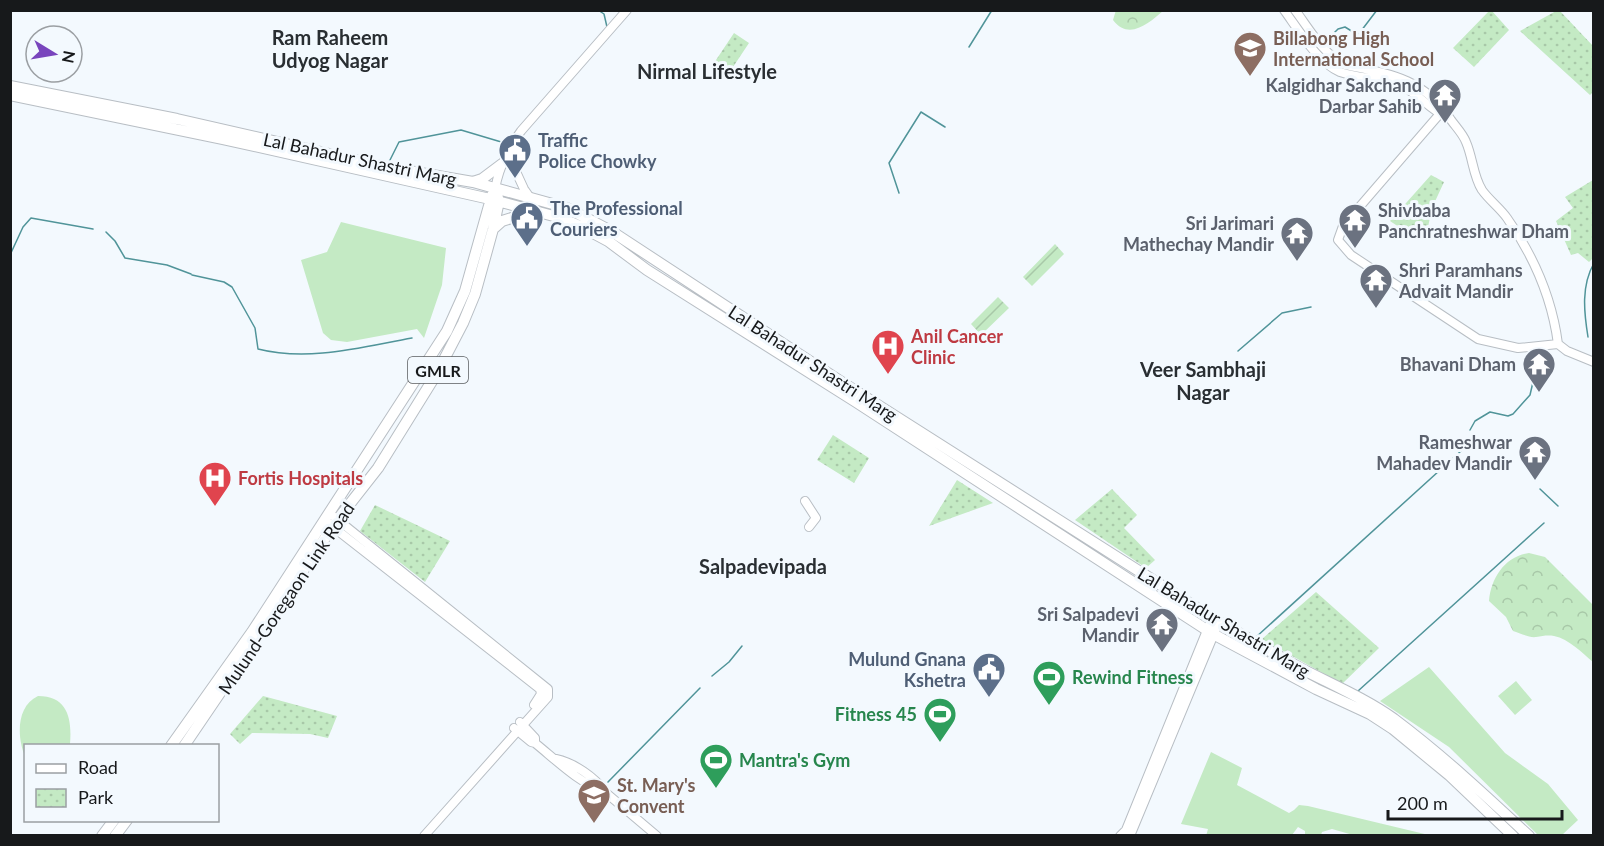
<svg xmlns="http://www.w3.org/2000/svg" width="1604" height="846" font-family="Lato,sans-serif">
<defs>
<pattern id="forest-crowns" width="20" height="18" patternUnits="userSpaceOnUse" patternTransform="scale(1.5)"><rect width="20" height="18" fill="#c4eac4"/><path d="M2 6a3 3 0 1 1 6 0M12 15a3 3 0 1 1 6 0" fill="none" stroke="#a8c8a8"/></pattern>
<pattern id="park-dots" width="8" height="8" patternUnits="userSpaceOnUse" patternTransform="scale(1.5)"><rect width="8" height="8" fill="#c4eac4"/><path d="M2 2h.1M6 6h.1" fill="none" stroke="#a8c8a8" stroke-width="1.8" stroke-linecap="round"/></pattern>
<pattern id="garden-furrows" width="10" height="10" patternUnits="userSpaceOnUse" patternTransform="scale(1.5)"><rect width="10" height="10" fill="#c4eac4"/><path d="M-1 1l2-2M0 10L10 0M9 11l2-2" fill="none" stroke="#a8c8a8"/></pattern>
</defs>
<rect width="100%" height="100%" fill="#f3f9fe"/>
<!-- grass -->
<path fill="#c4eac4" d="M341,222L446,248L442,285L424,338L417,329L347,342L331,340L323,333L301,260L327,252Z
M1429,667L1505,753L1548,784L1578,820L1562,835H1538L1449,747L1380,701Z
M1516,681L1532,700L1515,715L1498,696Z
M38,696C68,696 72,719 70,744L69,746H26L25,756C17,738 16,706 38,696Z
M1211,752L1242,768L1237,785L1289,813L1294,810L1299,805L1308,806L1433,836L1353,835L1332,829L1322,832L1321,835H1305V831L1298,827L1292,835L1206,836L1208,829L1181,824Z"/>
<!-- forest -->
<path fill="url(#forest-crowns)" d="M1116,10H1163V11C1149,23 1129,41 1113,20Z
M1529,553L1545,557L1593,605V662C1582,653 1569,639 1554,636C1547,635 1543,636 1536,637C1529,638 1520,633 1513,631L1506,617L1489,601C1491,578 1505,556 1529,553Z"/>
<!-- park -->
<path fill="url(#park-dots)" d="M1490,10L1492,11L1509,30L1474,67L1453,48Z
M1556,11H1560L1593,46V92L1590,95L1520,31Z
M734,33L749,43L729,73L714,63Z
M1431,175L1444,182L1432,208L1428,227L1405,231L1390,221Z
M1593,180L1594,257L1589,262L1578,253L1571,255L1556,221L1573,208L1565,197Z
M833,435L869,458L854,483L817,460Z
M957,480L993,503L929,526Z
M1112,489L1137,515L1124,528L1155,560L1146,568L1075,520Z
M375,505L450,541L425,582L360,531Z
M1316,592L1379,648L1342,684L1262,639Z
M263,696L337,716L328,738L310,734L252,733L240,744L230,734Z"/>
<!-- garden -->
<path fill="url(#garden-furrows)" d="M1055,244L1064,254L1032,286L1023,277Z
M998,297L1009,308L981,335L971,324Z"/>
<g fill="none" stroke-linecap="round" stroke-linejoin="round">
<!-- stream -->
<path stroke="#509499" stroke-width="1.5" d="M598,10L604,14L607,27
M1326,41L1338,29L1345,27L1358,35L1377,10
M969,47L992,10
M388,164L399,142L461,130L508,144
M899,193L889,163L921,112L945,127
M106,232L115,241L125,258L167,265L191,274
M10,255L23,227L31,218L93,229
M192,275L224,282L232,287L255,328L258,349C309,362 362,347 412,338
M1588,337C1584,312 1581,286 1594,263
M1238,351L1282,313L1311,307
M1470,430L1475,421L1490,412L1508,416L1513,414L1530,395L1536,369L1550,360
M1540,489L1558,506
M1255,638L1461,451
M712,676L729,662L742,646
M1358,691L1544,523
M608,782L700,688"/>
<defs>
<path id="minor" d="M1284,10C1298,29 1318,63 1340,72C1360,79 1384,77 1403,87C1419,94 1430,110 1445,116
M1295,10C1310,30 1323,54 1345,65C1391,74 1423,78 1451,120C1456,127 1463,134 1466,142C1473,158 1473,176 1482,190C1489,200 1500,208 1507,218C1533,255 1552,298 1558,344
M1444,109L1343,226L1338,240L1351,255L1478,339L1518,348L1558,344
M507,152L524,189L531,199
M495,189C499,167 508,149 521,131L627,10
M1558,344L1567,351L1594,362
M805,501L816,518L809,527
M333,516L548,689V697L424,836
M328,523L540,689L541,694L534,705
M520,722L535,738V743
M514,728L531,742L535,743C556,760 579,783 605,792
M556,759C574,763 595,777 605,792L657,836
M1120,836L1126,830L1212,618
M1130,836L1219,622"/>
<path id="major" d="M10,86L177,119L386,167L473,182L567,208L611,231L840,381L1219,622C1247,637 1274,654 1302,669C1333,685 1366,699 1394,719C1442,755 1485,795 1529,836
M10,95L223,139L490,199L561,218L580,226L608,241L647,270L856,402L1213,634L1316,689L1370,714L1393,729L1449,775L1513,836
M473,182L482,179L502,164
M493,229L502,221L531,212
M171,746L252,632L447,331L465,291L492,195
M184,746L338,519L378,468L437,373L463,323L475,294L493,229L499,201L497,195
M102,836L114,820
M115,836L127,820"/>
</defs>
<!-- minor casing -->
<use href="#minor" stroke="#b8bec4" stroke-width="10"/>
<!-- major casing -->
<use href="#major" stroke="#b8bec4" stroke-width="12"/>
<!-- minor -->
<use href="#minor" stroke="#fff" stroke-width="8"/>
<!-- major -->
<use href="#major" stroke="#fff" stroke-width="10"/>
</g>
<!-- icons -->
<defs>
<symbol id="school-pin" viewBox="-11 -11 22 30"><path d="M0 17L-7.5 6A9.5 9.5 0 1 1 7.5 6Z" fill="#8d6e63" stroke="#f3f9fe"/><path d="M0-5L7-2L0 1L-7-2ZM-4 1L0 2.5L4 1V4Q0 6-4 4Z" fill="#fff"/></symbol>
<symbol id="temple-pin" viewBox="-11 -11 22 30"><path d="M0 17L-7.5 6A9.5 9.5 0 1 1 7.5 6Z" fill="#6b7280" stroke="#f3f9fe"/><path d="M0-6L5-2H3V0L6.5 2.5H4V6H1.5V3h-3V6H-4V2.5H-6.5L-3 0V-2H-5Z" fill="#fff"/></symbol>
<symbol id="civic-pin" viewBox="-11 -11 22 30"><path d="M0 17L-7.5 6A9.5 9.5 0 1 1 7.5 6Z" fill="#5c6f8a" stroke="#f3f9fe"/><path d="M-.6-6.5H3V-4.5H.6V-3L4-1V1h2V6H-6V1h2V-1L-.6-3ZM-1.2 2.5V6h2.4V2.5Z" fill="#fff"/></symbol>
<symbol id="hospital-pin" viewBox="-11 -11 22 30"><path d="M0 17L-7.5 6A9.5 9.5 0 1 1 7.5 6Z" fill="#e0444e" stroke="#f3f9fe"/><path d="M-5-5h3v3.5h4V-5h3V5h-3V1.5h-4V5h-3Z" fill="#fff"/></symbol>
<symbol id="stadium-pin" viewBox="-11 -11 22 30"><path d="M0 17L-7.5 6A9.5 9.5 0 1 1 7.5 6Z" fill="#2e9e5b" stroke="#f3f9fe"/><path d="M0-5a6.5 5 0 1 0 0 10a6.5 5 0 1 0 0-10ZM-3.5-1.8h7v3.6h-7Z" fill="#fff"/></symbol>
</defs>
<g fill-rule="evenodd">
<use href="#school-pin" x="1231" y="29" width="38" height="52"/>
<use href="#temple-pin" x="1426" y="76" width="38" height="52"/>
<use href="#civic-pin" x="496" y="131" width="38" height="52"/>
<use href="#civic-pin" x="508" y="199" width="38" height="52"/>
<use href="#temple-pin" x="1336" y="201" width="38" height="52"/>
<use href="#temple-pin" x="1278" y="214" width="38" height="52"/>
<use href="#temple-pin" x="1357" y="261" width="38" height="52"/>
<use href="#hospital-pin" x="869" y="327" width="38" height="52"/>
<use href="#temple-pin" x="1520" y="345" width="38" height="52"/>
<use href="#temple-pin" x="1516" y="433" width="38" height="52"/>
<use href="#hospital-pin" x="196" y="459" width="38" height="52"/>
<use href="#temple-pin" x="1143" y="605" width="38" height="52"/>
<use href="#civic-pin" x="970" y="650" width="38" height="52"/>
<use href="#stadium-pin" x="1030" y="658" width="38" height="52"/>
<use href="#stadium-pin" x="921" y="695" width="38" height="52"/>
<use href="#stadium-pin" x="697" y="741" width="38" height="52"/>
<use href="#school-pin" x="575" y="776" width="38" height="52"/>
</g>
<g text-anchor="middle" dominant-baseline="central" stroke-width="6" stroke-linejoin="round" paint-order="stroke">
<!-- shield labels -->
<rect fill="#f3f9fe" stroke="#595c5f" stroke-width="1.5" x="408" y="357" width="60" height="26" rx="4.5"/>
<g font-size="16" font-weight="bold" fill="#17191b">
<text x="438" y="370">GMLR</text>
</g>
<!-- education labels -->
<g font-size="18" font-weight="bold" fill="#785e54" stroke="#f3f9fe" text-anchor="start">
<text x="1273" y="38">Billabong High<tspan x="1273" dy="21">International School</tspan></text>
<text x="617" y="785">St. Mary's<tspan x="617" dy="21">Convent</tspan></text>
</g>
<!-- worship labels -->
<g font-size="18" font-weight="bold" fill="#5b616d" stroke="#f3f9fe" text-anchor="end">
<text x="1422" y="85">Kalgidhar Sakchand<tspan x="1422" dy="21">Darbar Sahib</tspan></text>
<text x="1378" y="210" text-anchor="start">Shivbaba<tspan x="1378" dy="21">Panchratneshwar Dham</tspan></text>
<text x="1274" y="223">Sri Jarimari<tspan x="1274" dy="21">Mathechay Mandir</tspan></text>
<text x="1399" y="270" text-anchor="start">Shri Paramhans<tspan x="1399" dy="21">Advait Mandir</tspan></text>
<text x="1516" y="364">Bhavani Dham</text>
<text x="1512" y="442">Rameshwar<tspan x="1512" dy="21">Mahadev Mandir</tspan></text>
<text x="1139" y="614">Sri Salpadevi<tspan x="1139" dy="21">Mandir</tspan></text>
</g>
<!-- service labels -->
<g font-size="18" font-weight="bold" fill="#4e5e75" stroke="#f3f9fe" text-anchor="start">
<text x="538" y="140">Traffic<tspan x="538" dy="21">Police Chowky</tspan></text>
<text x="550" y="208">The Professional<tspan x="550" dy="21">Couriers</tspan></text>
<text x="966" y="659" text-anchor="end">Mulund Gnana<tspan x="966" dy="21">Kshetra</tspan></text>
</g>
<!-- street labels -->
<g font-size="18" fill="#17191b" stroke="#f3f9fe">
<text transform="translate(360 159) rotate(12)">Lal Bahadur Shastri Marg</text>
<text transform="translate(813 363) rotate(33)">Lal Bahadur Shastri Marg</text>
<text transform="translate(286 598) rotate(-56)">Mulund-Goregaon Link Road</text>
<text transform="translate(1224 622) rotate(31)">Lal Bahadur Shastri Marg</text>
</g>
<!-- health labels -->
<g font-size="18" font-weight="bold" fill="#be3a42" stroke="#f3f9fe" text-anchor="start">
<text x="911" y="336">Anil Cancer<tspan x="911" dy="21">Clinic</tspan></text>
<text x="238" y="478">Fortis Hospitals</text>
</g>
<!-- leisure labels -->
<g font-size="18" font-weight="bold" fill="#27864d" stroke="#f3f9fe" text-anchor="start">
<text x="1072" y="677">Rewind Fitness</text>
<text x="917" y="714" text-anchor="end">Fitness 45</text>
<text x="739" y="760">Mantra's Gym</text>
</g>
<!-- neighbourhood labels -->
<g font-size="20" font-weight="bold" fill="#292e32" stroke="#f3f9fe">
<text x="330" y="37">Ram Raheem<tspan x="330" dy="23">Udyog Nagar</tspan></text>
<text x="707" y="71">Nirmal Lifestyle</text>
<text x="1203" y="369">Veer Sambhaji<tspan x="1203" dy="23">Nagar</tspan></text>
<text x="763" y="566">Salpadevipada</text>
</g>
</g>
<!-- border -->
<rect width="1604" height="846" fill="none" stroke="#17191b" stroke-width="24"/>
<!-- legend -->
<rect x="24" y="744" width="195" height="78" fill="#f3f9fe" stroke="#9b9fa3" stroke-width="1.5"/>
<rect x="36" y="764" width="30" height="9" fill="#ffffff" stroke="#9b9fa3" stroke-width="1.5"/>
<text x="78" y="774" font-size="18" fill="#17191b">Road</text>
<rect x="36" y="789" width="30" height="18" fill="url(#park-dots)" stroke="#9b9fa3" stroke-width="1.5"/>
<text x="78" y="804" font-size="18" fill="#17191b">Park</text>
<!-- north arrow -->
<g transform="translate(54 54) rotate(101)"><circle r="28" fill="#f3f9fe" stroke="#9b9fa3" stroke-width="1.5"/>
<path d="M0-4.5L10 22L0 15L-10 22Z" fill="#7945bd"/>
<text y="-9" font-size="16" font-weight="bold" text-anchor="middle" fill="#17191b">N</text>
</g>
<!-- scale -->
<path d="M1388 810v9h174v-9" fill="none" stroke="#17191b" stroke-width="3"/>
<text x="1397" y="810" font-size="18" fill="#17191b" stroke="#f3f9fe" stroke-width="4.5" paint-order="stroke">200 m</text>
</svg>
